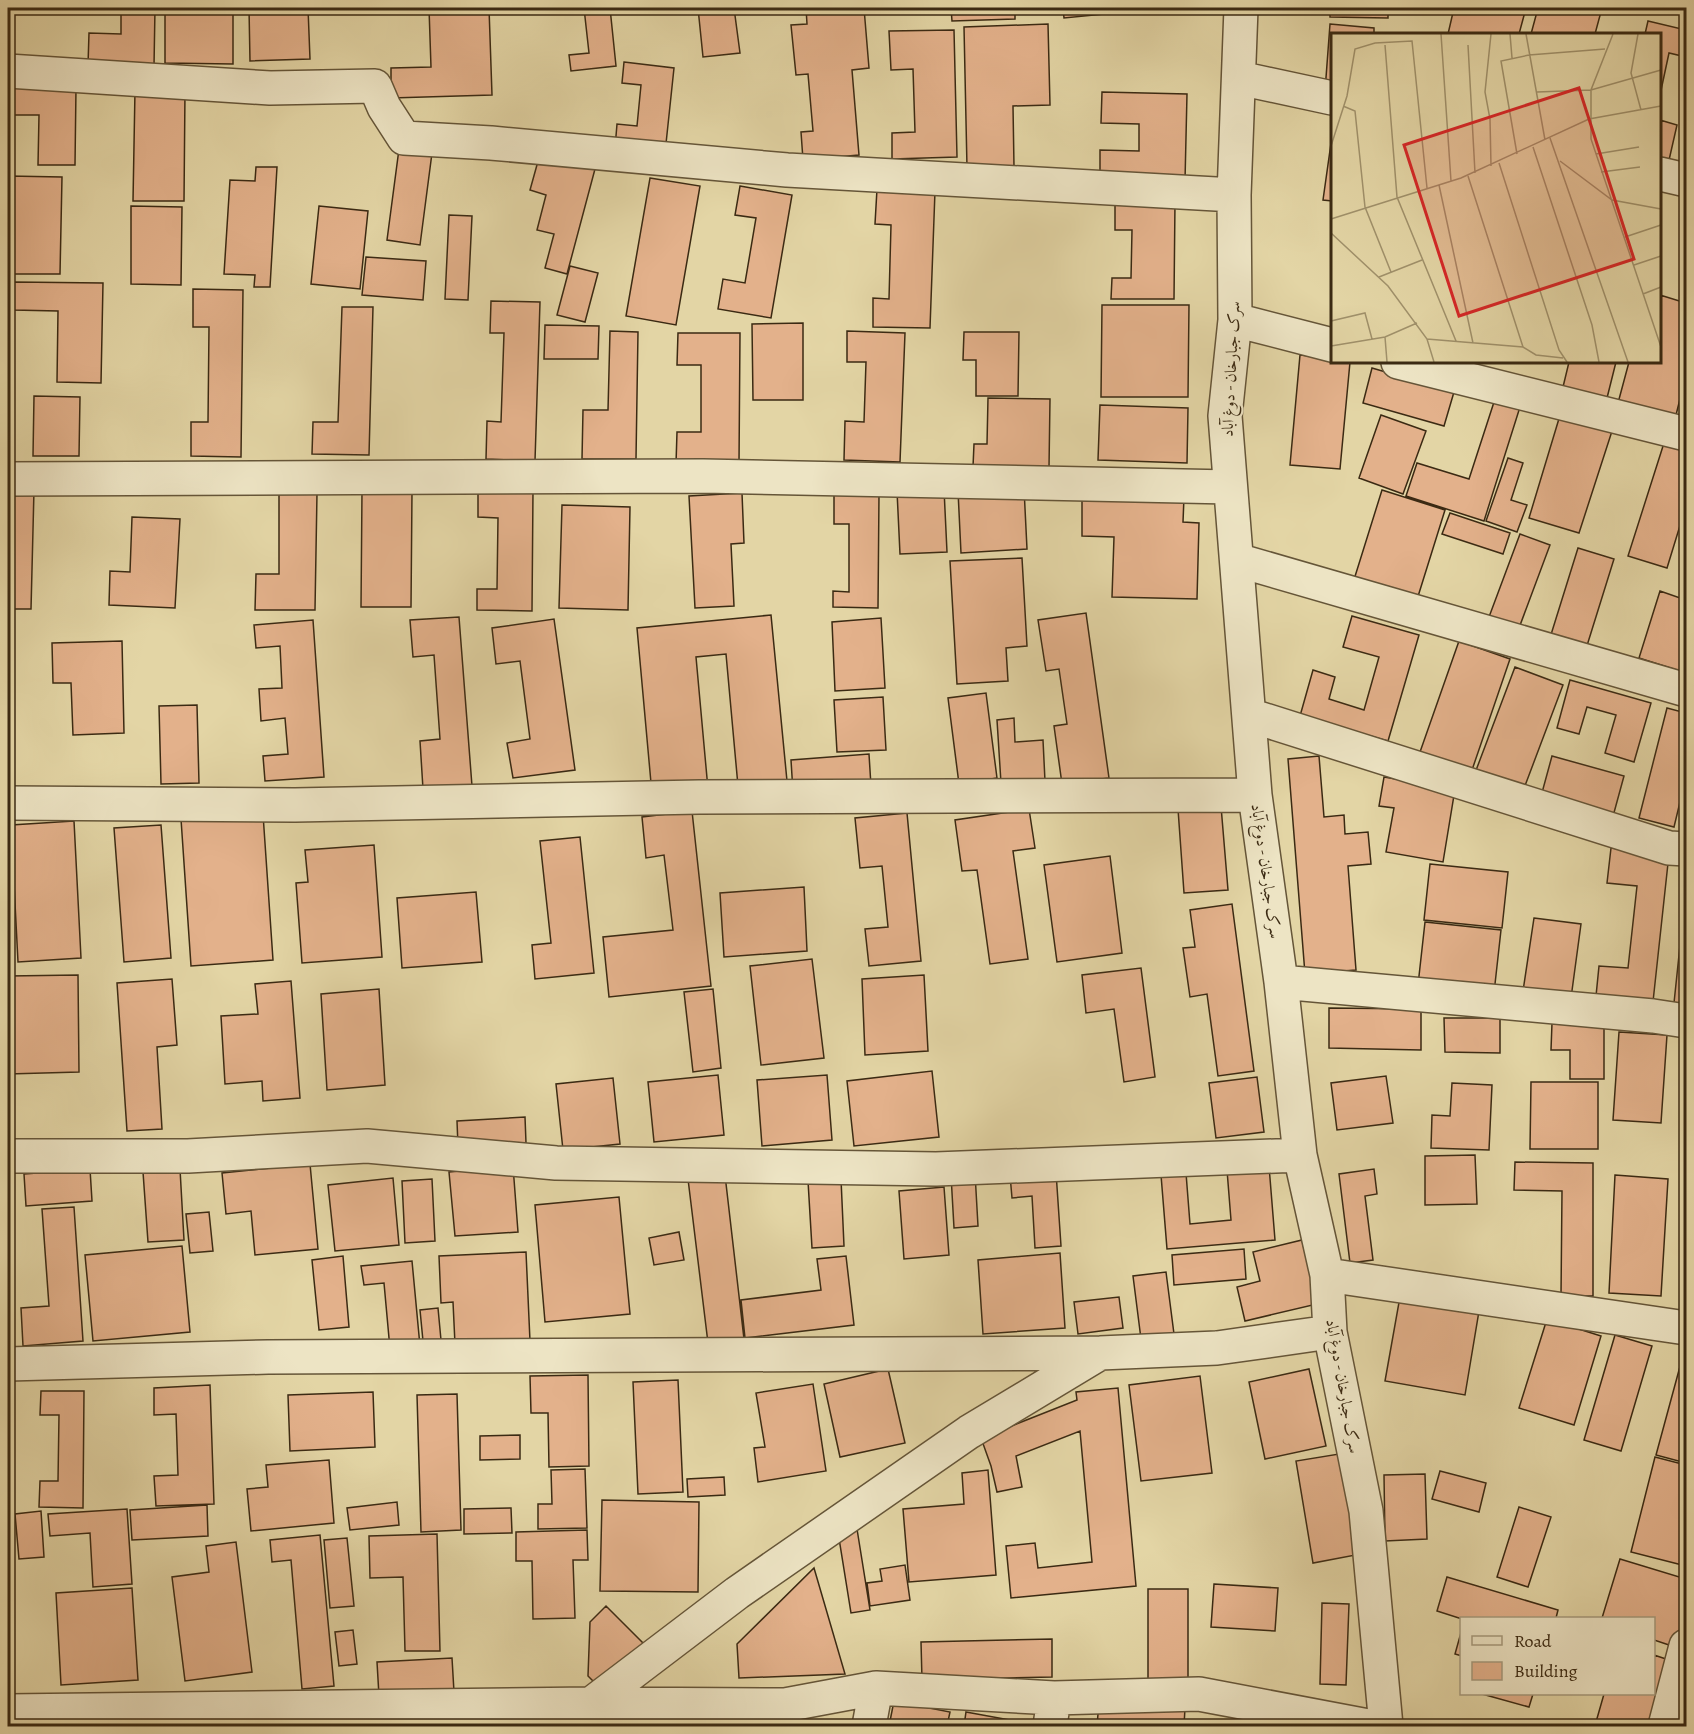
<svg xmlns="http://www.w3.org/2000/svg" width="1694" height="1734" font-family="Alegreya,Amiri,serif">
<rect width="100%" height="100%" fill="#e3d5a5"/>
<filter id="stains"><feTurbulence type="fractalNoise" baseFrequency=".00333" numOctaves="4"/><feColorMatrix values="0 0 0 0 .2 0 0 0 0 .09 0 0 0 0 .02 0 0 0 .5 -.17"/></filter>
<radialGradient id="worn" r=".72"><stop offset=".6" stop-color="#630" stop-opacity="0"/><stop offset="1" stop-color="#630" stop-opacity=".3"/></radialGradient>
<!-- building -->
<path fill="#e3b18b" stroke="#3b2a13" stroke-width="1.5" d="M121,8H155L154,66L88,65L89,33L121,34Z
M165,8H233V64L165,63Z
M249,8H308L310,59L250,61Z
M429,8H489L492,95L391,98V68L431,67Z
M584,8H610L616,66L571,71L569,55L589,53Z
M698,8H734L740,53L703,57Z
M806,8H864L869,68L852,70L859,155L803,160L801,132L813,131L808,74L796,75L791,25L807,24Z
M951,8H1015V19L952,21Z
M1063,8H1166L1064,18Z
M1330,8H1388V18L1330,17Z
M1454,8H1526L1519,34H1448Z
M1538,8H1602L1595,34H1531Z
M1648,21L1686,30V57L1669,53L1660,95V34H1645Z
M1048,24L1050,105L1013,106L1014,167L967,168L964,27Z
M1330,24L1374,28V34H1332V91H1325Z
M954,30L957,157L892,159V133L915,132L913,69L891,70L889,31Z
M624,62L674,68L665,153L615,148L617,124L637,126L641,85L622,83Z
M8,88H76L75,165H38L39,115H8Z
M135,90L185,91L184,201H133Z
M1102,92L1187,94L1185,181L1100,179V150L1139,151V124L1101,123Z
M1660,120L1677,125L1667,169L1660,167Z
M1332,136V201L1323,200Z
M399,149L432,153L420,245L387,240Z
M540,154L595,169L567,274L545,268L554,234L537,230L546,195L530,190Z
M256,167H277L270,287H254L255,275L224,274L230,180L255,181Z
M8,176L62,177L60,274H8Z
M650,178L700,186L676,325L626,316Z
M740,186L792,195L771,318L718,309L723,279L745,283L756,218L735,215Z
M877,189L935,191L930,328L873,327V298L889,299L891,225L875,224Z
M1115,202H1175L1174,299H1111L1112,278H1131L1132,230H1115Z
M131,206L182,207L181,285L131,284Z
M319,206L368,211L360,289L311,284Z
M449,215L472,216L468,300L445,299Z
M366,257L426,261L423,300L362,295Z
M570,266L598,273L585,322L557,315Z
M14,282L103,283L101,383L57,382L58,311L13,310Z
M193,289L243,290L241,457L191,456V422H208L209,327H193Z
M1660,295L1686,303V375L1675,419L1618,403L1629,362H1660Z
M491,301L540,302L535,461L486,459L487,421L501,422L504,333H490Z
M1102,305H1189L1188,397H1101Z
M342,307H373L369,455L312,454L313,422H338Z
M803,323V400H753L752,324Z
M545,325L599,326L598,359H544Z
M610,331L638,332L636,459H582L583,410H608Z
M847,331L905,333L900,462L844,460L845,421L864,422L866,362H847Z
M964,332H1019L1018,396H976V360H963Z
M678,333H740L739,464H676L677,432H701V365H677Z
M1300,355L1332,358V362H1350L1340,469L1290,465Z
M1569,362H1616L1607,398L1563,387Z
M1372,368L1454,392L1444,426L1363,403Z
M34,396L80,397L79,456H33Z
M988,398L1050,399L1049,468L973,467L974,444H987Z
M1495,399L1520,407L1484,521L1406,496L1417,463L1469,479Z
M1100,405L1188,408L1187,463L1098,460Z
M1561,412L1613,428L1579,533L1529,518Z
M1381,415L1426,431L1403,494L1359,478Z
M1664,443L1686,450V506L1667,568L1628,556Z
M1508,458L1523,463L1511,500L1527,505L1517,532L1486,521Z
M1024,488L1027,549L961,553L958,491Z
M944,489L947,552L900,554L897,491Z
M8,490H34L31,609H8Z
M478,490L533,491L532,611L477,610V589H497L498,518L478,517Z
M1382,490L1445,510L1415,606L1352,586Z
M362,491L412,492L411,607H361Z
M279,492L317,493L315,610H255L256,574H279Z
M742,493L744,543L731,544L734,606L695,608L689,496Z
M1082,494L1184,497L1183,522L1199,523L1197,599L1112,597L1114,537L1082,536Z
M834,495H879L878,608L833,607V591L849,592V524H834Z
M562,505L630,507L628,610L559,608Z
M1450,513L1510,533L1503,554L1442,534Z
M132,517L180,519L175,608L109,605L110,571L130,572Z
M1520,534L1550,545L1516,636L1486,625Z
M1578,548L1614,559L1585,652L1549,641Z
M1022,558L1027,646L1006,648L1008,681L957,684L950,561Z
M1660,591L1686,600V673L1639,658Z
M1086,613L1109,778L1062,784L1054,726L1067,724L1059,669L1046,671L1038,620Z
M771,615L787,781L738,786L726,654L696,657L708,789L652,794L637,628Z
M1352,616L1419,635L1388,741L1300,716L1313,670L1335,677L1329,699L1364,710L1379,657L1343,647Z
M459,617L472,786L423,789L420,741L440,739L434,655L413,657L410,620Z
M881,618L885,688L835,691L832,622Z
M554,619L575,770L513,778L507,743L530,739L520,661L496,664L492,628Z
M313,620L324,777L265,781L263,756L288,754L285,718L261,721L259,689L282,688L280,646L256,648L254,625Z
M122,641L124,733L73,735L71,683H53L52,643Z
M1459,641L1510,659L1472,770L1420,752Z
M1515,667L1563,685L1523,791L1475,773Z
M1570,680L1651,703L1634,762L1605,753L1616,715L1587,707L1579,734L1557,728Z
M986,693L997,778L959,784L948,698Z
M883,697L886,750L837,752L834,700Z
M197,705L199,783L161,784L159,706Z
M1667,708L1686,713V777L1674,827L1639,818Z
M1014,718L1015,742L1043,740L1045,781L1001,783L997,720Z
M869,754L871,786L793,792L791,760Z
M1319,756L1324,817L1344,815L1345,834L1368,832L1371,864L1348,866L1356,970L1305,974L1288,759Z
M1552,756L1624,776L1612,820L1540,800Z
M1384,777L1455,789L1443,862L1386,852L1394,808L1379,806Z
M1221,806L1228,890L1184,893L1178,809Z
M1029,809L1035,848L1013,851L1028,959L990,964L977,870L962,871L955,820Z
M692,811L711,986L609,997L603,937L673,930L664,855L646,858L642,817Z
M907,813L921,961L869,966L865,929L888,927L882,866L860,868L855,818Z
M263,814L273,960L191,966L181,819Z
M74,821L81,958L18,962L11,825Z
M161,825L171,958L124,962L114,828Z
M580,837L594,973L535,979L532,945L551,943L540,841Z
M374,845L382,957L302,963L296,883L308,882L305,850Z
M1611,848L1669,854L1652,1011L1595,1006L1599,966L1628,968L1637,886L1607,883Z
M1110,856L1122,953L1057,962L1044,865Z
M1430,864L1508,872L1502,928L1424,920Z
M804,887L807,951L724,957L720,893Z
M1686,888V1004L1674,1003Z
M476,892L482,962L402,968L397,898Z
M1232,904L1254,1071L1218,1076L1207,994L1190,997L1183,948L1195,947L1190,910Z
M1534,918L1581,924L1571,998L1523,991Z
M1425,922L1501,930L1494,993L1418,985Z
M812,959L824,1058L761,1065L750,966Z
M1141,968L1155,1077L1124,1082L1114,1009L1086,1013L1082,975Z
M78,975L79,1072L8,1074V976Z
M924,975L928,1051L865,1055L862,979Z
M172,979L177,1045L157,1047L162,1129L127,1131L117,983Z
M291,981L300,1098L263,1101L262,1081L225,1084L221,1016L258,1014L255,984Z
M379,989L385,1085L327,1090L321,994Z
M713,989L721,1068L693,1072L684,992Z
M1329,1008L1421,1009V1050L1329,1048Z
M1444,1018H1500V1053L1445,1052Z
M1552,1023H1604V1079H1570V1050H1551Z
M1619,1032L1667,1035L1661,1123L1613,1120Z
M932,1071L939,1137L854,1146L847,1081Z
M718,1075L724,1135L654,1142L648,1082Z
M827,1075L832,1140L762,1146L757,1080Z
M1386,1076L1393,1123L1337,1130L1331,1083Z
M1257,1077L1264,1132L1216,1138L1209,1083Z
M613,1078L620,1144L563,1150L556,1084Z
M1531,1082H1598V1149H1530Z
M1452,1083L1492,1085L1489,1150L1431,1148L1432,1115L1450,1116Z
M525,1117L526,1143L458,1146L457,1121Z
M1475,1155L1477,1204L1425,1205V1156Z
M1515,1162L1593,1163V1296H1561L1562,1191L1514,1190Z
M310,1164L318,1249L255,1255L251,1211L226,1214L222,1173Z
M513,1166L518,1232L455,1236L449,1172Z
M1269,1166L1275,1240L1167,1249L1161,1175L1186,1173L1190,1224L1231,1220L1227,1170Z
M90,1169L92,1201L26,1206L24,1174Z
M180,1169L184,1240L148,1242L143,1172Z
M1374,1169L1377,1194L1365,1196L1373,1260L1350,1263L1339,1174Z
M1056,1172L1061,1246L1035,1248L1032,1196L1012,1198L1010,1175Z
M975,1173L978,1226L954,1228L951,1175Z
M725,1175L744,1339L708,1343L688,1179Z
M1615,1175L1668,1179L1661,1296L1609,1293Z
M393,1178L399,1245L335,1251L328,1185Z
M432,1179L435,1241L405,1243L402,1181Z
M841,1179L844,1246L812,1248L808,1181Z
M944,1187L949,1255L904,1259L899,1191Z
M619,1197L630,1314L545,1322L535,1205Z
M74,1207L83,1341L23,1346L21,1308L49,1306L42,1209Z
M209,1212L213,1251L190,1253L186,1214Z
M679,1232L684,1260L654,1265L649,1238Z
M1686,1237V1317L1680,1316Z
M1302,1240L1317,1304L1245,1321L1237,1287L1260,1281L1253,1252Z
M182,1246L190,1332L93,1341L85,1255Z
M1244,1249L1246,1279L1174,1285L1172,1255Z
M526,1252L530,1341L455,1344L453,1302L441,1303L439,1256Z
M1060,1253L1065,1328L983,1334L978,1260Z
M343,1256L349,1327L319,1330L312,1260Z
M846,1256L854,1325L745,1338L741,1300L821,1290L817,1259Z
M412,1261L420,1346L390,1349L384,1283L364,1285L361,1266Z
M1166,1272L1174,1334L1141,1339L1133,1276Z
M1401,1291L1480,1305L1465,1395L1385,1381Z
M1119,1297L1123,1328L1078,1334L1074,1302Z
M438,1308L441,1340L423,1341L420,1310Z
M1547,1319L1601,1336L1574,1425L1519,1408Z
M1615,1335L1652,1346L1621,1451L1584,1440Z
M1685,1348L1686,1349V1463L1656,1455Z
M888,1369L905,1443L840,1457L824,1384Z
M1309,1369L1326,1446L1265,1459L1249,1382Z
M588,1375L589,1466L549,1467L548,1413H531L530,1376Z
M1200,1376L1212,1473L1141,1481L1129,1385Z
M678,1380L683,1492L638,1494L633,1382Z
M813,1384L826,1471L758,1482L754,1448L765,1447L756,1393Z
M210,1385L214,1504L156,1506L154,1476L178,1475L176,1414L154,1415V1388Z
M1118,1388L1136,1586L1011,1598L1006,1546L1035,1543L1038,1568L1092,1562L1080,1431L1016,1456L1022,1487L997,1492L991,1466L981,1438L1077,1400L1076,1392Z
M41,1391H84L83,1508L39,1507L40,1481H58L59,1415H40Z
M373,1392L375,1447L290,1451L288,1395Z
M457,1394L461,1530L421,1532L417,1395Z
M520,1435V1459L480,1460V1436Z
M1345,1453L1361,1554L1313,1563L1296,1461Z
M1655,1457L1686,1465V1566L1631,1552Z
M329,1460L334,1523L251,1531L247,1489L268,1487L266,1465Z
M585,1469L587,1528L538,1529V1504H552L551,1470Z
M988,1470L996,1575L909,1582L903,1509L964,1504L962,1473Z
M1440,1471L1486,1483L1479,1512L1432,1499Z
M1425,1474L1427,1539L1385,1541L1384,1475Z
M724,1477L725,1495L688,1497L687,1479Z
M602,1500L699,1502L698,1592L600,1591Z
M397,1502L399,1525L350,1530L347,1508Z
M207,1505L208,1536L132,1540L130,1510Z
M1519,1507L1551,1517L1528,1587L1497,1577Z
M511,1508L512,1533L464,1534V1509Z
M127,1509L132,1584L93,1587L90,1533L50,1536L48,1514Z
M41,1511L44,1557L19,1559L15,1514Z
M857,1529L870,1610L851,1613L838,1532Z
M587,1530L588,1560H573L575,1618L533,1619L532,1561H516V1532Z
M437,1534L440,1651H405L403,1577L370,1578L369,1536Z
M320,1535L334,1686L302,1689L291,1560L272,1562L270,1540Z
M347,1538L354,1606L330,1608L324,1540Z
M236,1542L252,1672L185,1681L172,1577L209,1572L206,1546Z
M1620,1559L1686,1579V1608L1675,1647L1654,1640V1618H1602Z
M905,1565L910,1600L870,1606L867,1583L882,1581L880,1569Z
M814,1568L845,1674L739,1678L737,1644Z
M1447,1577L1558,1610L1556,1618L1462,1619L1437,1611Z
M1214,1584L1278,1588L1275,1631L1211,1627Z
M132,1588L138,1680L61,1685L56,1593Z
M1148,1589H1188V1687L1148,1686Z
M1322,1603L1349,1604L1346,1685L1320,1684Z
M606,1606L645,1645L601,1689L588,1676L590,1622Z
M1462,1629V1656L1455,1654Z
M353,1630L357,1664L339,1666L335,1632Z
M1052,1639V1677L922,1680L921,1642Z
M1654,1655L1675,1662L1655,1726H1612L1596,1722L1604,1694H1654Z
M452,1658L454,1692L379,1696L377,1662Z
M1482,1694H1533L1529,1707Z
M894,1701L950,1712L947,1726H889Z
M1099,1702L1185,1708L1184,1726H1097Z
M966,1712L1021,1722L1020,1726H964Z
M770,1713L771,1726H666V1718Z
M625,1714L635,1726H610Z
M537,1716V1726H434V1720Z
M366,1722L367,1726H303V1724Z"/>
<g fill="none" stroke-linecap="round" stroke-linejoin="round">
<defs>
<path id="street" d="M1241,8L1234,195L1235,320L1225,416L1255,795L1281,982L1300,1155L1327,1275L1330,1332L1366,1511L1386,1726
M8,71L270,88L375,86L384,107L404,138L491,143L787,170L1234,195
M1239,78L1332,98
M1660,174L1686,180
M1235,320L1332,345
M1398,362L1686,434
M8,479L703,476L1230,487
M1237,560L1686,690
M1249,715L1669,848L1686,849
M8,803L295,805L699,797L1255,795
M1281,982L1653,1016L1686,1021
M8,1156H188L367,1146L556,1163L936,1169L1300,1155
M1327,1275L1686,1328
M8,1364L268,1357L1100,1353L1217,1348L1330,1332
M588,1710L591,1704L737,1593L969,1432L1100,1353
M8,1711L591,1704L785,1705L876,1688L1054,1698L1199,1694L1368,1726
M869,1726L876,1688
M1050,1726L1054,1698
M1665,1726L1686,1646"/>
</defs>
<!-- street casing -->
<use href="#street" stroke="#655538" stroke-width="36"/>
<!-- street -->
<use href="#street" stroke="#ede4c4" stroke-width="33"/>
</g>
<g text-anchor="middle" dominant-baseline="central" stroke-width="4.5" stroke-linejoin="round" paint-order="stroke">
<!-- street labels -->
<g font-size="16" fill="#3b2a13" stroke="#ede4c4">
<text transform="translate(1231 369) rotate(-87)">سرک جبارخان - دوغ آباد</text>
<text transform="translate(1266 871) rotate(82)">سرک جبارخان - دوغ آباد</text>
<text transform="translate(1343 1386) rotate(80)">سرک جبارخان - دوغ آباد</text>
</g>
</g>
<!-- overview -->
<g transform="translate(1331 33)">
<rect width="330" height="330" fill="#e3d5a5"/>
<path fill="none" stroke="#a0916b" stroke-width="1.5" d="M110,1L120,148M179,1L181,25M195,1L214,107M282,1L260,57V106L330,314M307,1L300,40L310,77M54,12L66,164L125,308M137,12L144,140M206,59L260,57L330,37M12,73L24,78L34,174L60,239M219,105L297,329M0,113L16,63L24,16L44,10L81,8L96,155M202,114L261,292L268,329M186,121L170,28L198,22L274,16M265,121L308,114M229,128L281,167L330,176M168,130L228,317L236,329M160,133L159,86L154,59L160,1M270,139L309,134M137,143L192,314M108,152L142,310M0,186L130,145L258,86L330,73M0,200L57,253L96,306L103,329M294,204L330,192M303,232L330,223M48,244L91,227M312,261L330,254M0,288L34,280L41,306M54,304L56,329M96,306L192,314L205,322L232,325M0,313L54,304L86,290"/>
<path fill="#d62828" fill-opacity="0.15" stroke="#d62828" stroke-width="3" d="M248,55L303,226L128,283L73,112Z"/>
<rect width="330" height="330" fill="none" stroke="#3b2a13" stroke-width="3"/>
</g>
<!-- margin -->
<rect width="1694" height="1734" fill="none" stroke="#e3d5a5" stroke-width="30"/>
<rect x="9" y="9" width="1676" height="1716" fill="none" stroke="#3b2a13" stroke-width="3"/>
<rect x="15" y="15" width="1664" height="1704" fill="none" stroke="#3b2a13" stroke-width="1.5"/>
<!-- legend -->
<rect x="1460" y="1617" width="195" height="78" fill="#ede4c4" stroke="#a69a7d" stroke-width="1.5"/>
<rect x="1472" y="1636" width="30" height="9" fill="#ede4c4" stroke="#a69a7d" stroke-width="1.5"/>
<text x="1514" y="1647" font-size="18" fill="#3b2a13">Road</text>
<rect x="1472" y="1662" width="30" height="18" fill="#e3b18b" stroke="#a69a7d" stroke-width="1.5"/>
<text x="1514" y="1677" font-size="18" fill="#3b2a13">Building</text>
<rect width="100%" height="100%" filter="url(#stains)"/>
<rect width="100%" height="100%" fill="url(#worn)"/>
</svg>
